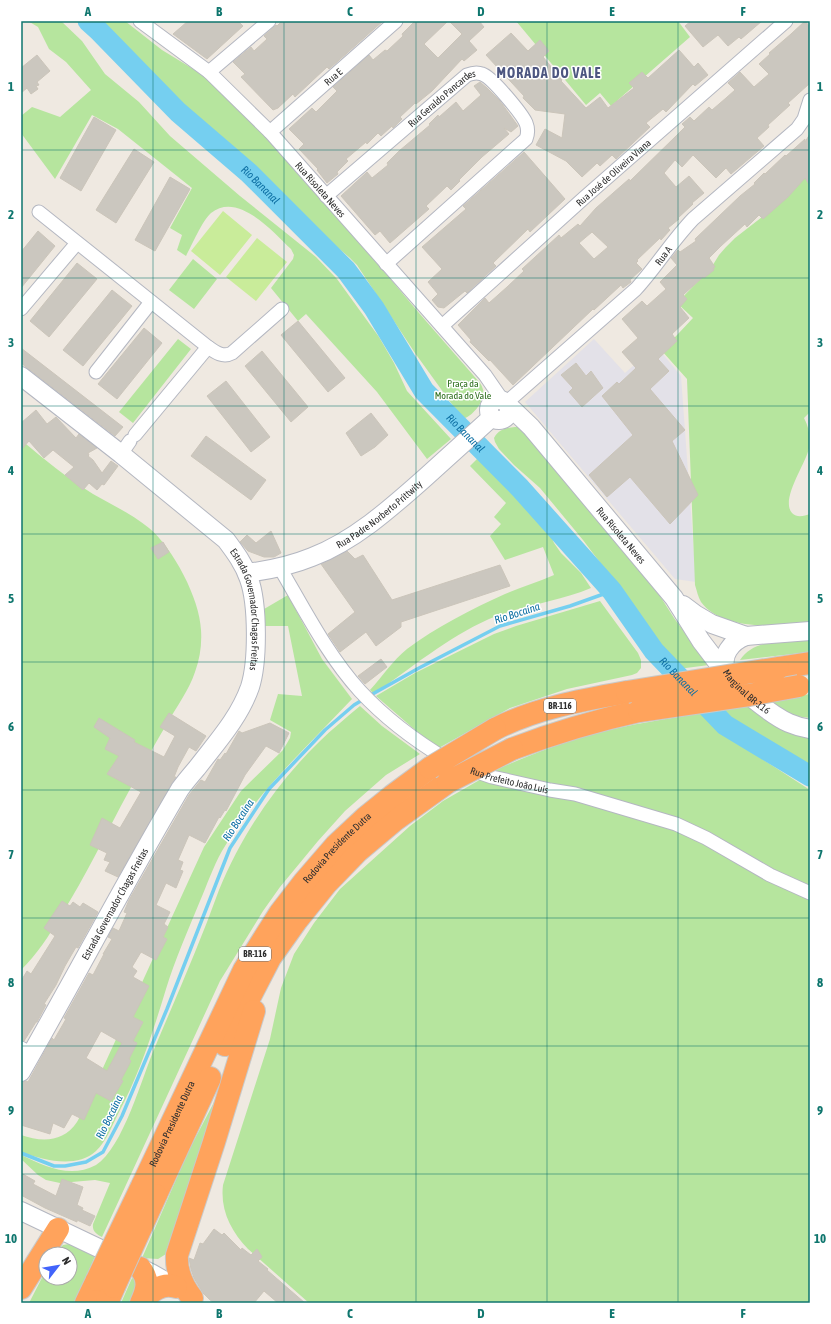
<svg xmlns="http://www.w3.org/2000/svg" width="831" height="1324" font-family="'Asap Condensed',sans-serif">
<rect width="100%" height="100%" fill="#efe9e1"/>
<!-- industrial -->
<path fill="#e3e1e8" d="M594,339L625,373L656,346L681,376L696,582L675,579L525,402Z"/>
<!-- green -->
<path fill="#b6e59e" d="M28,21H61L82,41L105,74L139,102L170,136L240,196L316,257L337,279L379,337L394,363L407,391L451,439L427,459L377,392L306,314L298,321L271,288L293,259L294,255L291,249C273,232 238,191 211,213C202,221 192,245 186,256L177,250L182,235L170,228L192,188L118,129L92,115L55,179L21,133V116L32,107L60,117L91,90L66,62L49,49L38,27Z
M94,21H125L162,50L203,75L253,123L285,158L361,244L419,313L480,383C482,386 484,391 484,396C482,403 472,416 465,418L459,414L415,353L357,265L350,258L271,191L185,115L148,77L141,67Z
M516,21H678L690,37L611,106L600,93L586,105Z
M810,171V412L804,418C809,427 811,438 809,448C806,464 780,499 792,513C797,518 804,516 810,514V625C779,626 722,631 701,602C698,597 697,591 695,585L687,379L662,351L693,318L677,303L711,268L719,255L726,247L735,238L780,203Z
M193,259L217,279L194,309L169,290Z
M178,339L191,349L133,423L119,412Z
M522,427L653,585L674,618L709,665L678,669L643,624L617,585L583,540L540,488L514,465L499,449L495,442L494,438C500,427 511,427 522,427Z
M21,440C44,459 67,478 93,494C112,505 132,514 149,528C173,548 200,599 201,630C202,644 200,659 195,672C189,690 177,706 168,722C154,745 142,768 129,791C106,833 86,876 60,917C49,936 37,954 21,970Z
M478,458H482L487,461L510,486L537,510L545,522L554,543L561,553L581,573L591,588C558,602 522,605 489,619C447,638 411,668 374,694L370,690C382,677 393,660 407,649C436,627 472,609 505,594C521,587 538,582 554,575L543,547L505,560L490,536L501,524L494,517L506,503L470,466Z
M288,595L322,659L352,699C306,748 256,793 222,851C213,867 207,885 200,901C188,930 175,960 166,989C153,1032 139,1075 118,1114C112,1126 106,1142 96,1151C76,1169 44,1160 21,1152V1135C41,1142 63,1143 77,1122C82,1114 86,1103 91,1094L204,847L241,791L283,750L290,738L291,732L270,720L278,694L302,696L288,626H262L259,612Z
M600,601L638,653L641,660V668L637,673L632,675L567,689L510,708L437,749L376,696L415,673L494,634L516,626Z
M810,638V652L740,660C754,638 787,641 810,638Z
M810,694V718L788,715L767,702Z
M360,706L382,726L420,754L386,775L345,811L318,841L280,887L263,911L220,981L102,1237C96,1234 92,1231 93,1224L110,1183L95,1180L60,1183L46,1180L38,1175L21,1159V1155C45,1166 70,1179 96,1165C123,1148 142,1077 155,1047C177,995 200,943 219,890C242,834 276,784 319,742C332,729 346,718 360,706Z
M746,706L773,721L810,733V765C777,750 747,732 718,711Z
M702,713L739,744L810,790V890L706,835L491,772C525,757 560,743 597,733C631,724 667,719 702,713Z
M483,778L568,799L671,828L700,840L810,899V1303H309L248,1249C231,1231 220,1210 223,1185L270,1039L281,988L294,954L314,923L340,889L410,826L443,801Z
M224,1083L166,1254L158,1259L142,1258L188,1152Z
M69,1244L96,1254L75,1303H29L46,1270V1278H70V1254H54L63,1245Z
M132,1278L136,1280L134,1303H121Z"/>
<!-- pitch -->
<path fill="#c9ec9a" d="M223,211L252,235L220,275L191,251Z
M257,238L287,262L256,301L226,277Z"/>
<g fill="none" stroke-linecap="round" stroke-linejoin="round">
<!-- stream -->
<path stroke="#75cff0" stroke-width="3.5" d="M369,696L419,668L500,626L570,606L612,591
M21,1153L54,1166H65L86,1162L103,1152L122,1116L167,1009L230,848L269,789L325,730L354,705L364,699"/>
<!-- river -->
<path stroke="#75cff0" stroke-width="21" id="s1" d="M88,21L98,30L178,112L249,173L346,270L374,308L424,391L520,488L612,591L654,651L725,725L810,776"/>
</g>
<!-- building -->
<path fill="#cbc7bf" stroke="#cbc5ba" fill-rule="evenodd" d="M188,21H238L243,26L207,59L173,34Z
M282,21H383L329,69L327,67L295,97L293,94L278,108L273,110L241,77L245,74L233,62L251,47L254,51L267,39L264,36L276,25L277,26Z
M415,21H448L424,44L438,58L462,34L449,21H479L484,27L469,41L477,50L464,61L462,59L432,91L416,104L415,103L400,117L402,119L393,128L392,126L381,136L378,133L367,144L366,142L346,159L348,161L337,172L338,174L327,183L317,170L318,169L299,149L304,144L289,129L312,108L316,112L337,91L333,87L369,55L373,60L385,50L387,51L403,36L402,34Z
M691,21H762L741,39L739,37L728,46L718,35L703,47L685,26Z
M805,21L810,27L809,84L788,103L790,105L768,125L769,127L757,138L764,146L731,174L726,168L716,178L693,155L682,167L675,160L664,173L676,187L689,176L704,193L692,203L693,204L678,218L679,219L668,228L670,230L661,240L660,238L637,260L638,261L636,263L642,269L630,280L631,282L623,288L621,285L594,310L593,309L513,385L490,360L489,361L470,342L471,340L458,325L485,298L489,303L507,287L524,271L522,269L559,235L561,238L578,224L580,226L596,208L629,179L630,181L676,136L685,127L682,124L690,117L694,121L709,107L712,110L726,98L735,90L728,83L740,72L754,87L769,74L759,64L770,54L769,53L791,34ZM592,232L608,247L594,259L579,243Z
M511,33L528,51L540,40L549,51L543,57L562,80L561,81L586,108L600,97L608,108L634,88L629,83L642,72L648,78L679,50L694,67L698,63L708,75L695,86L693,84L666,112L663,109L646,123L650,127L616,159L612,155L600,166L597,163L582,177L566,161L536,145L545,129L562,138L565,114L535,110L523,98L524,96L486,55Z
M37,55L50,71L37,82L39,85L36,86L38,89L31,94L27,88L21,93V68Z
M480,82L487,88L500,101L518,126L511,132L504,128L509,134L482,157L459,180L460,181L451,190L447,186L426,206L429,209L390,243L380,231L375,235L341,196L367,172L372,178L388,165L387,163L399,151L430,125L429,124L438,115L439,117L456,102L463,111L481,95L474,86Z
M94,117L116,130L81,191L60,178Z
M810,134V186L805,178L788,197L763,219L759,215L747,227L745,224L721,246L709,258L715,267L713,268L714,270L704,278L703,277L683,295L687,299L680,307L689,318L672,334L677,341L658,359L669,371L650,389L685,430L672,441L698,495L670,524L630,477L607,497L589,475L633,435L602,396L617,382L619,384L636,368L622,352L638,338L622,319L642,301L647,306L666,289L660,282L677,265L671,258L678,250L680,252L696,241L695,239L740,196L755,184L754,183L764,173L765,174L785,155L786,156L805,139V142Z
M134,149L154,162L116,223L96,210Z
M524,152L565,199L530,232L528,229L493,263L496,266L467,293L465,291L444,308L438,307L432,300L438,294L428,282L442,269L422,247L466,209L463,206Z
M170,177L190,189L155,251L135,240Z
M38,231L55,246L21,288V252Z
M77,263L97,279L49,337L30,321Z
M112,290L132,306L83,366L63,350Z
M298,321L345,378L328,392L281,335Z
M144,328L162,343L117,399L98,384Z
M21,348L123,427L115,436L21,363Z
M262,351L308,407L291,422L245,366Z
M576,363L586,376L591,371L603,388L582,407L569,392L573,388L561,375Z
M226,381L270,437L251,452L207,396Z
M36,410L47,424L56,417L76,438L79,434L97,448L88,453L89,455L88,456L93,460L102,473L111,461L118,466L104,485L102,484L97,490L89,483L83,490L65,475L74,467L53,450L44,458L29,441L21,450V423Z
M371,413L388,435L375,447L361,456L346,433Z
M206,436L266,480L251,500L191,456Z
M271,531L281,553L274,557H264L248,551L240,542L247,535L256,543Z
M163,542L169,552L158,559L151,548Z
M347,551L355,559L363,555L392,600L500,565L510,586L401,622V627L376,646L366,632L340,652L328,634L355,612L321,564Z
M381,659L387,667L365,684L358,676Z
M169,713L206,736L196,751L189,747L178,767L174,777H176L118,877L105,871L110,862L104,860L107,853L90,845L102,818L120,828L141,792L107,774L119,756L105,749L110,738L94,727L99,718L135,740L134,742L164,757L175,736L160,727Z
M270,723L289,733L279,753L266,746L245,775L226,811L225,810L220,818L219,817L205,843L189,835L178,860L183,862L180,870L183,871L176,888L166,883L156,905L170,912L164,924L168,927L163,937L167,939L156,960L141,952L132,967L137,971L133,977L149,986L133,1017L143,1022L133,1041L137,1043L129,1059L131,1061L121,1080L123,1081L111,1101L96,1093L84,1120L72,1114L64,1128L53,1123L50,1134L21,1125V1086L23,1082L26,1081L28,1082L52,1038L54,1040L66,1019L64,1018L89,973L93,975L104,954H103L112,939L108,937L113,928L119,931L127,913L124,912L129,900L189,795L201,780L205,782L218,759L220,760L225,753L226,754L239,731L242,733ZM101,1031L122,1043L107,1071L86,1058Z
M62,901L70,906L73,902L80,907L83,903L98,912L78,948L76,947L65,966L56,985L44,1004L46,1005L37,1022H36L24,1041L21,1040V981L27,971L31,974L55,936L44,928Z
M21,1173L35,1181L33,1184L56,1196L62,1179L83,1187L77,1205L83,1208L82,1210L95,1216L90,1226L77,1220V1222L45,1208L21,1195Z
M214,1229L222,1235L224,1233L241,1250L242,1248L251,1255L257,1249L262,1257L258,1261L268,1269L267,1270L305,1303H278L264,1291L254,1303H214L209,1299L203,1293L194,1278L191,1269L189,1258L194,1260L200,1243L203,1244Z"/>
<g fill="none" stroke-linecap="round" stroke-linejoin="round">
<defs>
<g id="street">
<path id="s2" d="M140,21L209,72L270,132L485,375L503,401"/>
<path d="M209,72L269,21"/>
<path id="s3" d="M270,132L396,21"/>
<path id="s4" d="M326,196L467,75C472,73 477,72 482,74C492,77 522,114 526,123C528,128 528,134 526,139L386,264"/>
<path d="M39,212L208,347C215,352 223,358 232,353L282,309"/>
<path d="M21,309L77,243"/>
<path id="s5" d="M442,326L585,197L786,21"/>
<path d="M96,372L151,302"/>
<path id="s6" d="M506,403L636,289C656,267 672,241 693,219L797,129L804,119L810,100"/>
<path d="M135,435L208,347"/>
<path d="M121,454L130,441"/>
<path d="M280,568C304,609 328,656 360,691C385,718 417,742 449,761"/>
<path id="s7" d="M469,769L492,777L550,790L575,794L676,824L706,838L770,875L810,893"/>
<path d="M21,1048L32,1054"/>
</g>
<g id="secondary">
<path id="s8" d="M21,376L121,454L226,540C235,552 244,564 249,579C258,604 258,662 250,687C239,718 217,742 197,768C191,775 185,782 180,789C125,882 75,978 21,1072"/>
<circle cx="499" cy="410" r="10"/>
<path id="s9" d="M507,404L531,427L674,598L701,641L717,662L727,672"/>
<path id="s10" d="M247,573C270,570 290,566 312,557C356,540 393,506 428,475C449,456 470,437 491,418"/>
<path d="M683,605L695,614L712,624L746,636L810,631"/>
<path id="s11" d="M746,636C732,641 719,656 727,672C735,687 773,716 789,723C796,726 803,728 810,729"/>
<path d="M21,1211L151,1273L179,1289"/>
</g>
<g id="highway">
<path d="M778,668L810,663"/>
<path d="M495,729C536,708 582,700 627,692"/>
<path d="M512,749C554,733 594,721 639,711"/>
<path d="M225,1045L270,958L297,920L326,884L358,851L395,820L448,782"/>
<path id="s12" d="M142,1186L244,970L280,913L304,882L336,845L366,817L392,796L430,768"/>
<path d="M156,1195L210,1078"/>
<path d="M140,1268C150,1280 147,1290 141,1303"/>
<path d="M21,1288L58,1229"/>
<path d="M192,1298C182,1285 176,1271 177,1255L214,1142L254,1011"/>
<path d="M86,1303L97,1280"/>
<path d="M107,1303L114,1287"/>
<path d="M142,1303C149,1292 162,1282 176,1287"/>
</g>
</defs>
<!-- street casing -->
<use href="#street" stroke="#b4b7c1" stroke-width="15"/>
<!-- secondary casing -->
<use href="#secondary" stroke="#b4b7c1" stroke-width="20"/>
<!-- highway casing -->
<use href="#highway" stroke="#c9c9c9" stroke-width="24"/>
<!-- street -->
<use href="#street" stroke="#fff" stroke-width="13"/>
<!-- secondary -->
<use href="#secondary" stroke="#fff" stroke-width="18"/>
<!-- highway -->
<use href="#highway" stroke="#ffa35c" stroke-width="22"/>
<defs>
<path id="highway-bridge" d="M627,692L778,668
M639,711L749,695L799,686
M430,768L495,729
M448,782L512,749
M97,1280L142,1186
M114,1287L156,1195"/>
</defs>
<!-- highway-bridge casing -->
<use href="#highway-bridge" stroke="#c9c9c9" stroke-width="24" stroke-linecap="butt"/>
<!-- highway-bridge -->
<use href="#highway-bridge" stroke="#ffa35c" stroke-width="22"/>
</g>
<!-- grid -->
<path fill="none" stroke="#0f766e" stroke-width="1" stroke-opacity="0.55" d="M153,21V1303M284,21V1303M416,21V1303M547,21V1303M678,21V1303M21,150H810M21,278H810M21,406H810M21,534H810M21,662H810M21,790H810M21,918H810M21,1046H810M21,1174H810"/>
<g text-anchor="middle" dominant-baseline="central" stroke-width="3" stroke-linejoin="round" paint-order="stroke">
<!-- shield labels -->
<g fill="#fff" stroke="#6d6d6d" stroke-width="1">
<rect x="544" y="699" width="32" height="14" rx="3"/>
<rect x="239" y="947" width="32" height="14" rx="3"/>
</g>
<g font-size="9" font-weight="bold" fill="#2e2e2e">
<text x="560" y="706">BR-116</text>
<text x="255" y="954">BR-116</text>
</g>
<!-- street labels -->
<g font-size="10" fill="#2e2e2e" stroke="#fff">
<text stroke="none"><textPath href="#s3" startOffset="84">Rua E</textPath></text>
<text stroke="none"><textPath href="#s4" startOffset="152">Rua Geraldo Pancardes</textPath></text>
<text stroke="none"><textPath href="#s5" startOffset="230">Rua José de Oliveira Viana</textPath></text>
<text stroke="none"><textPath href="#s2" startOffset="248">Rua Risoleta Neves</textPath></text>
<text stroke="none"><textPath href="#s6" startOffset="216">Rua A</textPath></text>
<text stroke="none"><textPath href="#s10" startOffset="147">Rua Padre Norberto Prittwity</textPath></text>
<text stroke="none"><textPath href="#s9" startOffset="174">Rua Risoleta Neves</textPath></text>
<text stroke="none"><textPath href="#s8" startOffset="337">Estrada Governador Chagas Freitas</textPath></text>
<text stroke="none"><textPath href="#s11" startOffset="74">Marginal BR-116</textPath></text>
<text stroke="none"><textPath href="#s7" startOffset="42">Rua Prefeito João Luís</textPath></text>
<text stroke="none"><textPath href="#s12" startOffset="393">Rodovia Presidente Dutra</textPath></text>
<text transform="translate(115 904) rotate(-61)">Estrada Governador Chagas Freitas</text>
<text stroke="none"><textPath href="#s12" startOffset="69">Rodovia Presidente Dutra</textPath></text>
</g>
<!-- park labels -->
<g font-size="10" fill="#2c6e1b" stroke="#fff">
<text x="463" y="383">Praça da<tspan x="463" dy="12">Morada do Vale</tspan></text>
</g>
<!-- water labels -->
<g font-size="11" font-style="italic" fill="#0d6fa3" stroke="#fff">
<text stroke="none"><textPath href="#s1" startOffset="238">Rio Bananal</textPath></text>
<text stroke="none"><textPath href="#s1" startOffset="562">Rio Bananal</textPath></text>
<text transform="translate(517 613) rotate(-18)">Rio Bocaína</text>
<text stroke="none"><textPath href="#s1" startOffset="886">Rio Bananal</textPath></text>
<text transform="translate(238 820) rotate(-57)">Rio Bocaína</text>
<text transform="translate(109 1117) rotate(-64)">Rio Bocaína</text>
</g>
<!-- district labels -->
<g font-size="14" font-weight="bold" letter-spacing="1" fill="#4d5680" stroke="#fff">
<text x="549" y="73">MORADA DO VALE</text>
</g>
</g>
<!-- border -->
<rect width="831" height="1324" fill="none" stroke="#ffffff" stroke-width="44"/>
<!-- north arrow -->
<g transform="translate(58 1266) rotate(59)"><circle r="19" fill="#ffffff" stroke="#ababab"/>
<path d="M0-3L7 15L0 10L-7 15Z" fill="#4264fb"/>
<text y="-6" font-size="11" font-weight="bold" text-anchor="middle" fill="#2e2e2e">N</text>
</g>
<rect x="22" y="22" width="787" height="1280" fill="none" stroke="#0f766e" stroke-width="1.5"/>
<g font-size="13" text-anchor="middle" font-weight="bold" fill="#0f766e">
<text x="88" y="16">A</text>
<text x="219" y="16">B</text>
<text x="350" y="16">C</text>
<text x="481" y="16">D</text>
<text x="612" y="16">E</text>
<text x="743" y="16">F</text>
<text x="11" y="91">1</text>
<text x="820" y="91">1</text>
<text x="11" y="219">2</text>
<text x="820" y="219">2</text>
<text x="11" y="347">3</text>
<text x="820" y="347">3</text>
<text x="11" y="475">4</text>
<text x="820" y="475">4</text>
<text x="11" y="603">5</text>
<text x="820" y="603">5</text>
<text x="11" y="731">6</text>
<text x="820" y="731">6</text>
<text x="11" y="859">7</text>
<text x="820" y="859">7</text>
<text x="11" y="987">8</text>
<text x="820" y="987">8</text>
<text x="11" y="1115">9</text>
<text x="820" y="1115">9</text>
<text x="11" y="1243">10</text>
<text x="820" y="1243">10</text>
<text x="88" y="1318">A</text>
<text x="219" y="1318">B</text>
<text x="350" y="1318">C</text>
<text x="481" y="1318">D</text>
<text x="612" y="1318">E</text>
<text x="743" y="1318">F</text>
</g>
</svg>
